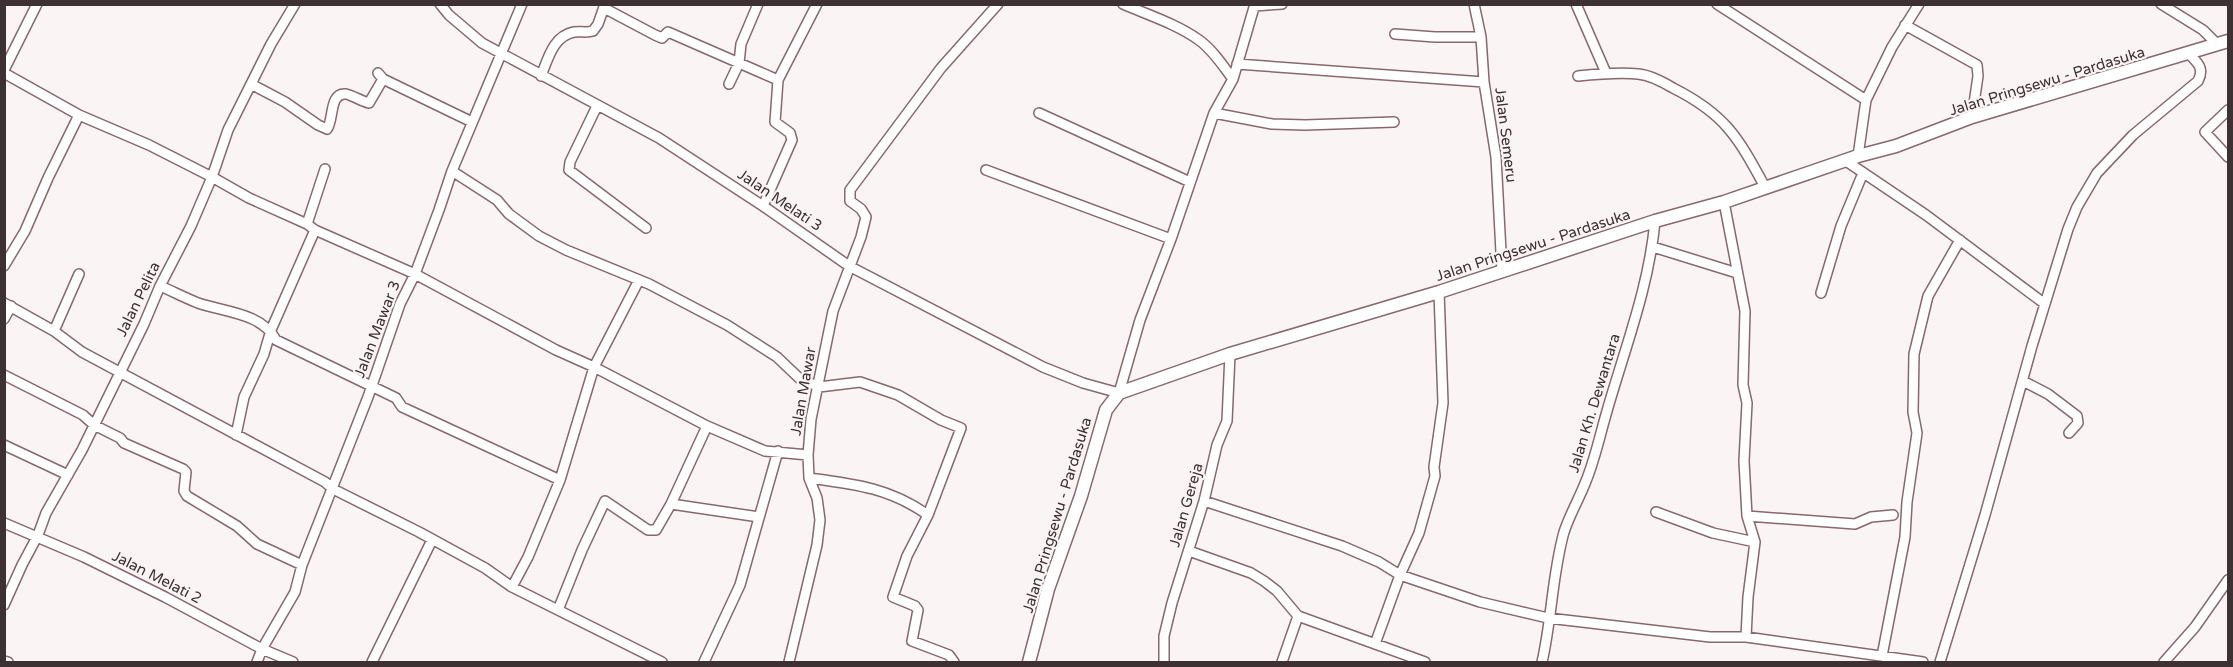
<svg xmlns="http://www.w3.org/2000/svg" width="2233" height="667" font-family="'Varela Round',sans-serif">
<rect width="100%" height="100%" fill="#fbf4f5"/>
<g fill="none" stroke-linecap="round" stroke-linejoin="round">
<defs>
<path id="minor" d="M440,4L449,15L482,43L659,138L763,206L849,266L1043,367L1083,383L1119,393L1140,320L1171,239L1214,113L1233,79L1255,4
M1123,4C1148,15 1177,24 1199,40C1213,50 1223,66 1233,79
M1474,4L1481,37L1484,82L1496,157L1502,271
M1576,4L1606,73
M1717,4L1866,100
M2161,4L2203,30L2217,44
M1254,6L1282,4
M604,8L655,35L662,38L668,32L778,80
M1905,25L1977,65L1978,76L1972,117
M1395,34L1435,37H1481
M1237,64L1484,82
M4,70L37,4
M4,73L79,115L149,145L212,177L249,198L307,224L315,230L415,274L556,350L594,367L707,426L765,451L808,455
M378,73L383,79L472,122
M541,76C548,59 553,36 574,32C580,31 586,33 593,31L598,24L605,4
M1578,76C1598,74 1618,72 1638,74C1650,75 1663,82 1673,88C1725,114 1738,137 1765,187
M251,84L285,102L318,125L327,129C334,120 329,92 346,94C354,96 361,101 369,103L383,79
M729,84L739,63L741,44L758,4
M597,106L570,162L569,170L646,228
M2228,110L2205,132L2228,157
M1039,113L1190,182
M1214,113L1272,124L1305,125L1394,122
M1858,156L1866,100L1892,47L1919,4
M1846,161L1926,215L2045,304
M986,170L1171,239
M452,171L497,200L509,214L539,236L566,250L649,284L727,325L777,357L799,378L819,387L860,382L898,395L941,420L961,428L928,515L907,556L893,597L915,606L918,610L912,641L949,655L954,662
M1724,202L1745,311L1743,385L1747,403L1744,461L1747,516L1755,542L1748,597L1746,637
M763,206L792,140L790,133L775,122L778,80L817,4
M307,224L325,169
M1653,247L1737,273
M4,266L25,231L48,178L79,115
M160,286C172,291 185,298 198,303C224,312 262,313 276,340L396,398L402,407L560,480
M1821,293L1841,226L1863,173
M4,303L54,331L82,352L325,482L333,489L419,532L485,568L512,587L662,662
M4,319L11,306
M54,331L79,274
M4,375L83,415L94,425L120,438L124,443L183,469L186,472L184,491L187,496L237,526L257,544L302,565
M2023,381L2048,394L2077,416L2078,423L2069,433
M236,435L244,397L264,354L271,330L315,230
M4,445L68,475
M809,478C855,484 890,488 928,515
M1204,501L1342,546L1379,562L1400,575L1480,602L1548,618L1710,637H1746L1923,662
M671,504L759,517
M1656,512L1713,533L1755,542
M1747,516L1855,524L1871,517L1893,515
M4,523L84,557L165,597L262,649L293,662
M1189,551L1251,573L1264,581L1277,591L1298,616L1425,662
M512,587L528,557L560,480L594,367L639,280
M4,605L22,565L38,535L46,513L82,450L144,324L160,286L191,226L212,177L228,130L271,44L295,4
M558,610L582,550L605,501L648,530H656L671,504L707,426
M1375,644L1400,575L1419,533L1435,476L1434,467L1443,403L1439,292
M1882,656L1905,537L1907,502L1917,433L1913,412L1914,354L1928,296L1960,240
M4,661L8,662
M257,662L262,649L295,592L302,565L368,397L400,304L415,274L439,210L452,171L522,4
M372,662L432,540
M704,662L740,585L778,451
M789,662L817,545L820,520L817,498L809,478L808,455L811,419L833,311L861,237L866,217L861,209L850,201V190L941,68L998,4
M1164,662V636L1172,603L1204,501L1217,445L1227,421L1230,354
M1282,662L1298,616
M1542,662C1552,619 1552,575 1564,532C1570,514 1579,499 1586,481C1595,459 1600,435 1607,411C1625,348 1649,287 1655,221
M1940,662L1985,515L2032,346L2068,229L2077,207L2097,173L2133,135L2198,81C2205,68 2197,62 2188,53
M2164,662L2195,627L2228,580"/>
<path id="major" d="M1029,662L1048,589L1081,496L1106,410L1119,393L1230,354L1439,292L1655,221L1724,202L1858,156L1896,146L1972,117L2228,41"/>
</defs>
<!-- minor casing -->
<use href="#minor" stroke="#87686d" stroke-width="12"/>
<!-- major casing -->
<use href="#major" stroke="#87686d" stroke-width="15"/>
<!-- minor -->
<use href="#minor" stroke="#fff" stroke-width="9"/>
<!-- major -->
<use href="#major" stroke="#fff" stroke-width="12"/>
</g>
<g text-anchor="middle" dominant-baseline="central" stroke-width="4.5" stroke-linejoin="round" paint-order="stroke">
<!-- street labels -->
<g font-size="15" fill="#3e3133" stroke="#fbf4f5">
<text transform="translate(2047 81) rotate(-17)">Jalan Pringsewu - Pardasuka</text>
<text transform="translate(1506 135) rotate(83)">Jalan Semeru</text>
<text transform="translate(780 200) rotate(34)">Jalan Melati 3</text>
<text transform="translate(1533 245) rotate(-18)">Jalan Pringsewu - Pardasuka</text>
<text transform="translate(138 299) rotate(-64)">Jalan Pelita</text>
<text transform="translate(377 329) rotate(-69)">Jalan Mawar 3</text>
<text transform="translate(803 391) rotate(-80)">Jalan Mawar</text>
<text transform="translate(1594 403) rotate(-73)">Jalan Kh. Dewantara</text>
<text transform="translate(1186 505) rotate(-74)">Jalan Gereja</text>
<text transform="translate(1057 515) rotate(-73)">Jalan Pringsewu - Pardasuka</text>
<text transform="translate(157 577) rotate(27)">Jalan Melati 2</text>
</g>
</g>
<!-- border -->
<rect width="2233" height="667" fill="none" stroke="#3e3133" stroke-width="12"/>
</svg>
